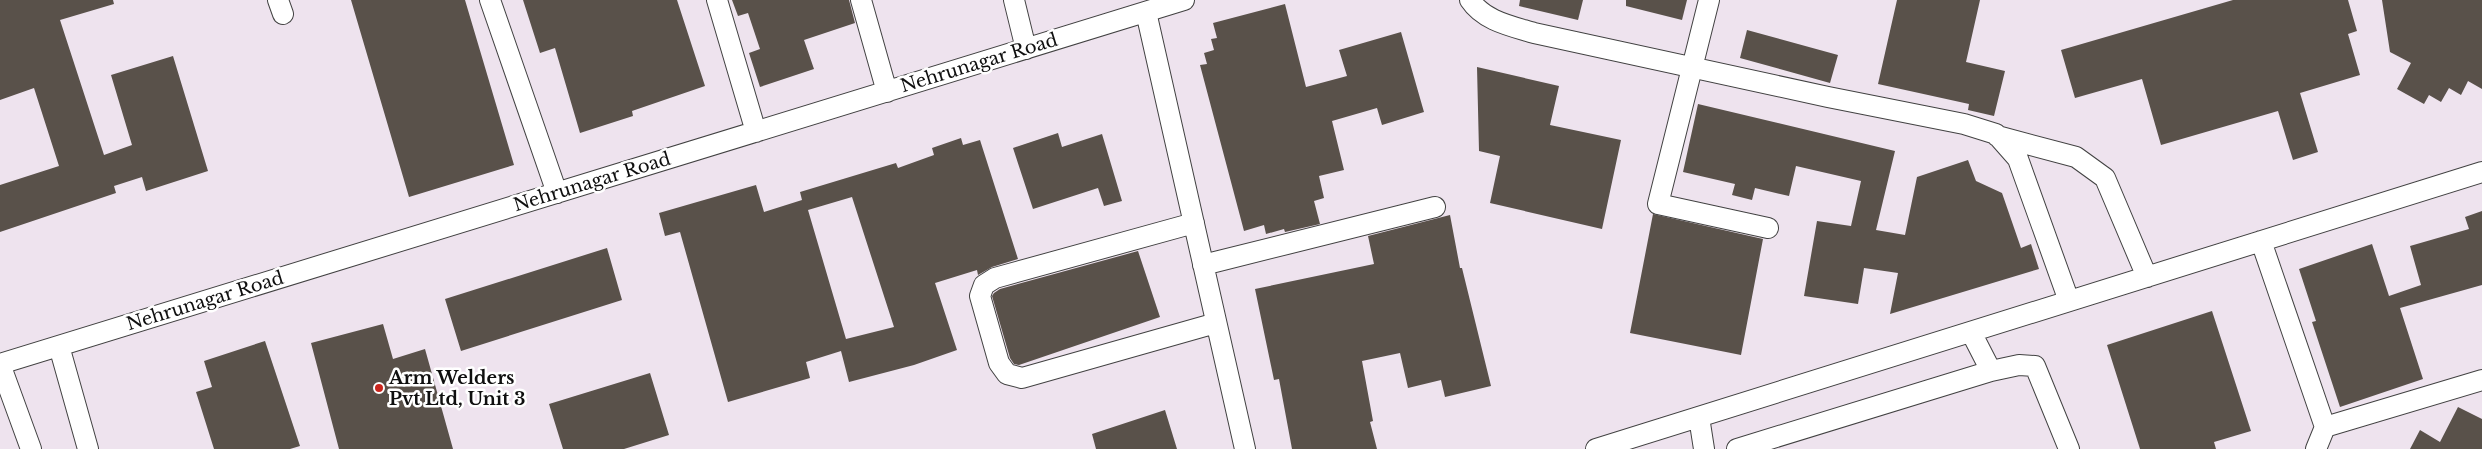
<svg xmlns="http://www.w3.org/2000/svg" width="2482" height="449" font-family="'Libre Baskerville',serif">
<rect width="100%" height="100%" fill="#fffef1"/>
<!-- industrial -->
<path fill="#eee3ee" d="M0,0H2482V449H0Z"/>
<!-- building -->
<path fill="#59514a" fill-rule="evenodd" d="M0,0H113L114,4L60,20L104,155L132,145L111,75L173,56L208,171L146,191L142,177L114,186L116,193L0,232V185L59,166L34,88L0,100Z
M351,0H465L514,165L409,197Z
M523,0H677L705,86L632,111L633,116L580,133L555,48L540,53Z
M732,0H849L855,23L804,40L814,69L760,87L749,53L760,49L748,13L738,16Z
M1520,0H1583L1578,20L1519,6Z
M1626,0H1687L1682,20L1626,6Z
M1897,0H1980L1966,62L2005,71L1994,116L1968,110L1969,104L1878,84Z
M2233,0H2348L2357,31L2348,34L2360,75L2300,93L2318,152L2293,160L2278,111L2161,145L2142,79L2075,98L2061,50Z
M2382,0H2482V89L2468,81L2461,95L2449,88L2441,102L2429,95L2424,104L2397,89L2411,63L2390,52Z
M1285,4L1306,87L1347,76L1339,50L1401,32L1424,112L1382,125L1377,108L1332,121L1344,170L1319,176L1324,198L1314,201L1320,224L1285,232L1284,229L1266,234L1264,225L1244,231L1200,65L1207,64L1204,53L1214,50L1211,39L1217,38L1213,23Z
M1747,30L1838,55L1830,83L1740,58Z
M1477,67L1559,86L1550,125L1621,140L1602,229L1490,203L1500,156L1479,151Z
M1698,104L1895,151L1876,230L1905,235L1917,177L1968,160L1976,181L2002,193L2021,248L2031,244L2039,269L1890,314L1898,273L1864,268L1858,304L1804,296L1817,221L1851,226L1861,181L1796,166L1789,196L1755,188L1752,200L1732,195L1735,184L1683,172Z
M1058,133L1062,147L1102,134L1122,201L1104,206L1098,188L1033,209L1013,148Z
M961,138L963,145L980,140L1018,259L992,267L978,275L977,270L935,283L957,350L914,365L849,382L841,351L806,362L810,378L728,402L680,232L665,236L659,213L756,185L764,212L802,200L800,192L896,163L898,168L934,155L932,148ZM852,197L894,327L846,339L808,210Z
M2482,211V285L2400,308L2423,379L2340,407L2312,322L2316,321L2299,269L2372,244L2389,296L2421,285L2410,246L2469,229L2465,217Z
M1653,214L1763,239L1741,355L1630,333Z
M1450,215L1460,268H1462L1491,386L1445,397L1441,380L1408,388L1400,353L1362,361L1373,421L1370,422L1377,449H1292L1279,379L1274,380L1255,289L1374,264L1368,236Z
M607,248L622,300L461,351L445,299Z
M1138,251L1160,317L1019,365L1014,364L1010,358L992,296L994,293L1000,289Z
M2212,311L2251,431L2214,442L2216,449H2140L2107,345Z
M383,324L393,359L425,349L453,449H339L311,343Z
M265,341L300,446L290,449H214L196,392L212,387L204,361Z
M650,373L669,435L624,449H563L549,404Z
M2458,407L2482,419V449H2410L2420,430L2440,442Z
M1165,410L1177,449H1096L1092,434Z"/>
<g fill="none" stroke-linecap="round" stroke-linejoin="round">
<defs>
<path id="minor" d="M278,0L283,14
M490,0L557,193
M717,0L756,132
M861,0L887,92
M1014,0L1026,49
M1470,0C1484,21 1511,26 1534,33L1828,97L1964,124L1996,134L2018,159L2069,301
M1709,0L1658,204L1768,228
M1146,12L1245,449
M1997,136L2076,157L2105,178L2147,277
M1194,223L995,278L984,285L980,296L999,363L1007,374L1022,378L1216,323
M2261,241L2325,427L2316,449
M1203,265L1435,207
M1971,332L1991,371L2019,365L2035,366L2069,449
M59,346L88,449
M0,364L1184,0
M0,364L31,449
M1699,417L1704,449
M2325,427L2482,380
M1596,449L2482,172
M1737,449L1991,371"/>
</defs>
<!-- minor casing -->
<use href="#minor" stroke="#424242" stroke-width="22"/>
<!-- minor -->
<use href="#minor" stroke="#fff" stroke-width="20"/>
</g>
<!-- markers -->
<circle fill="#c9251d" stroke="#fff" stroke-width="2" cx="379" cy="388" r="5"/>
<g text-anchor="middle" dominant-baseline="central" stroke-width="5" stroke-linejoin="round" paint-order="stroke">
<!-- street labels -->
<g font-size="18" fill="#0f0f0f" stroke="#fff">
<text transform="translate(979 63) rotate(-17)">Nehrunagar Road</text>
<text transform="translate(592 182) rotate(-17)">Nehrunagar Road</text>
<text transform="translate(205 301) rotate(-17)">Nehrunagar Road</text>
</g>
<!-- poi labels -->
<g font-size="18" font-weight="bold" fill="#0f0f0f" stroke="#fff" text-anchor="start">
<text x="389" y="378">Arm Welders<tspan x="389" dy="21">Pvt Ltd, Unit 3</tspan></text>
</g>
</g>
</svg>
